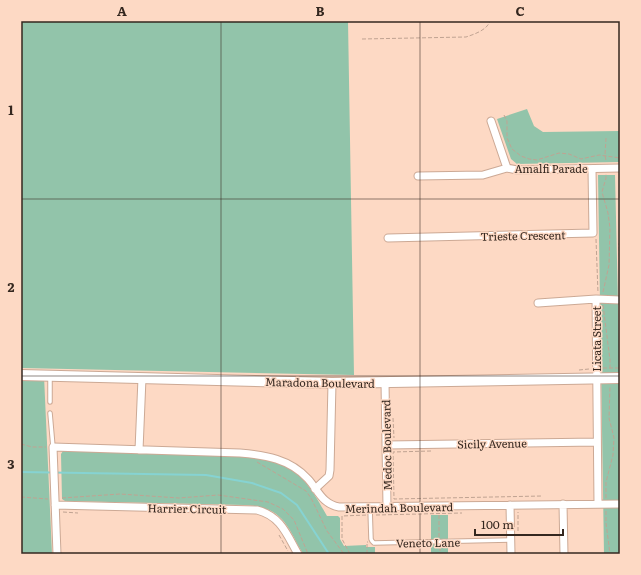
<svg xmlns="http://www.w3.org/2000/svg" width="641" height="575" font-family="Literata,serif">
<rect width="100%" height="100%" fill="#fdd9c4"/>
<!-- green -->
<path fill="#92c4aa" d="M21,21H348L354,375L21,368Z
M527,109L534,126L543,132L620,131V162L517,164L511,159L497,119Z
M598,175H615L620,388V554H604Z
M21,375L44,376L52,554H21Z
M63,451L253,456C262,458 272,459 280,463C304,473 315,495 327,516H338L340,518V539L344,546L366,545V547H375V554H303C286,524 283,507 244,505L65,501L62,499L61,454Z
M431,515H448V554H431Z"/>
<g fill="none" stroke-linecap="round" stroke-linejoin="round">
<!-- stream -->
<path stroke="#86d3d2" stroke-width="2" d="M21,472L206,475L252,483L281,493L297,505L329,554"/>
<defs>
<path id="lane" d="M50,378V402
M50,413L53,447
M370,507L371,539L372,541L374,543L511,540"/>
<path id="street" d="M491,121L507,168L517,170L620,168
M418,176L483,175L507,168
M388,238L593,233L592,169
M596,299L598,504
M538,303L596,299L620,300
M385,382L387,507
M387,445L597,442
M139,450L142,378
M315,489L329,476L330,470L332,383
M563,504L564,554
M55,505L257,510C281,516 287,535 298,554
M510,505L511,554
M57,554L53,447L240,453C265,455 290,459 308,479C318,490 322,504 339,507L620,504"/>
<path id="secondary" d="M21,375L332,383L620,378"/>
</defs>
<!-- lane casing -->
<use href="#lane" stroke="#cca995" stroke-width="5.5"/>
<!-- street casing -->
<use href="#street" stroke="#cca995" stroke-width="9"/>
<!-- secondary casing -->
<use href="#secondary" stroke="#cca995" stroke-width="12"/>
<!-- path -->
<path stroke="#c0a392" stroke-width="1" stroke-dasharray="4 2" stroke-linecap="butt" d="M362,39L466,37C475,34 487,30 490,21
M504,115L507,121V138L512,149L521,156L529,159L537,160L559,153L569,154L581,159L599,155L620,158
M606,138L605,155L606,161
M596,239L598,293
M620,241L619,244L620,274
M603,292L609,265L610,228L608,213L602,192L606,178V174
M603,305L610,360V370
M603,368H620
M579,370L589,369
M393,418L394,438
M21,444L32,447H46
M431,451L393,452L394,499L542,496
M257,462L306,491L311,498L327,531L344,554
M21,497L48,499
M62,498L120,494L179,498L218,495L268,502L283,509L294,520L308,554
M606,498V482L613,455L614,438L609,418L610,387
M606,511V523L610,554
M63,512L78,513
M376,515L462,513
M439,515V537
M518,531V512
M279,535L288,551
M440,547V554
M350,554L342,539V516L366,515
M367,554V542H368"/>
<!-- lane -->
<use href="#lane" stroke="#fff" stroke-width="3.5"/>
<!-- street -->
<use href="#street" stroke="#fff" stroke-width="7"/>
<!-- secondary -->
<use href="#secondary" stroke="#fff" stroke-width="10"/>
</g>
<!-- grid -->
<path fill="none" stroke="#34271f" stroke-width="1" stroke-opacity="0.55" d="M221,21V554M420,21V554M21,199H620M21,376H620"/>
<g text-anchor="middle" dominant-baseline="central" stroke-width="3" stroke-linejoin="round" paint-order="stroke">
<!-- street labels -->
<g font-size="11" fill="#34271f" stroke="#fdd9c4">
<text x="551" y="168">Amalfi Parade</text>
<text transform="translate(523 235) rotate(-1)">Trieste Crescent</text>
<text transform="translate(596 339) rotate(-90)">Licata Street</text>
<text transform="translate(320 382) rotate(1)">Maradona Boulevard</text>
<text transform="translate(492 443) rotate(-1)">Sicily Avenue</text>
<text transform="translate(386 445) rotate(-91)">Medoc Boulevard</text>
<text transform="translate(399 507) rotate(-1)">Merindah Boulevard</text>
<text transform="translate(187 508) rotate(1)">Harrier Circuit</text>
<text transform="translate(428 542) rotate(-1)">Veneto Lane</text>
</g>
</g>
<!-- border -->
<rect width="641" height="575" fill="none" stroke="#fdd9c4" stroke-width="44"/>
<!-- scale -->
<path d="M475 529v6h88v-6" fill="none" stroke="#34271f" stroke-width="2"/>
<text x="481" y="529" font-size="12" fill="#34271f" stroke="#fdd9c4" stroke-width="3" paint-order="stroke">100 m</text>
<rect x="22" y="22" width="597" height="531" fill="none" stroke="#34271f" stroke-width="1.5"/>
<g font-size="13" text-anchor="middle" font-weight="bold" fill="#34271f">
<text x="122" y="16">A</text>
<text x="320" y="16">B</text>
<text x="520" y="16">C</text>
<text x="11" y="115">1</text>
<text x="11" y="292">2</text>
<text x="11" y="469">3</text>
</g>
</svg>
